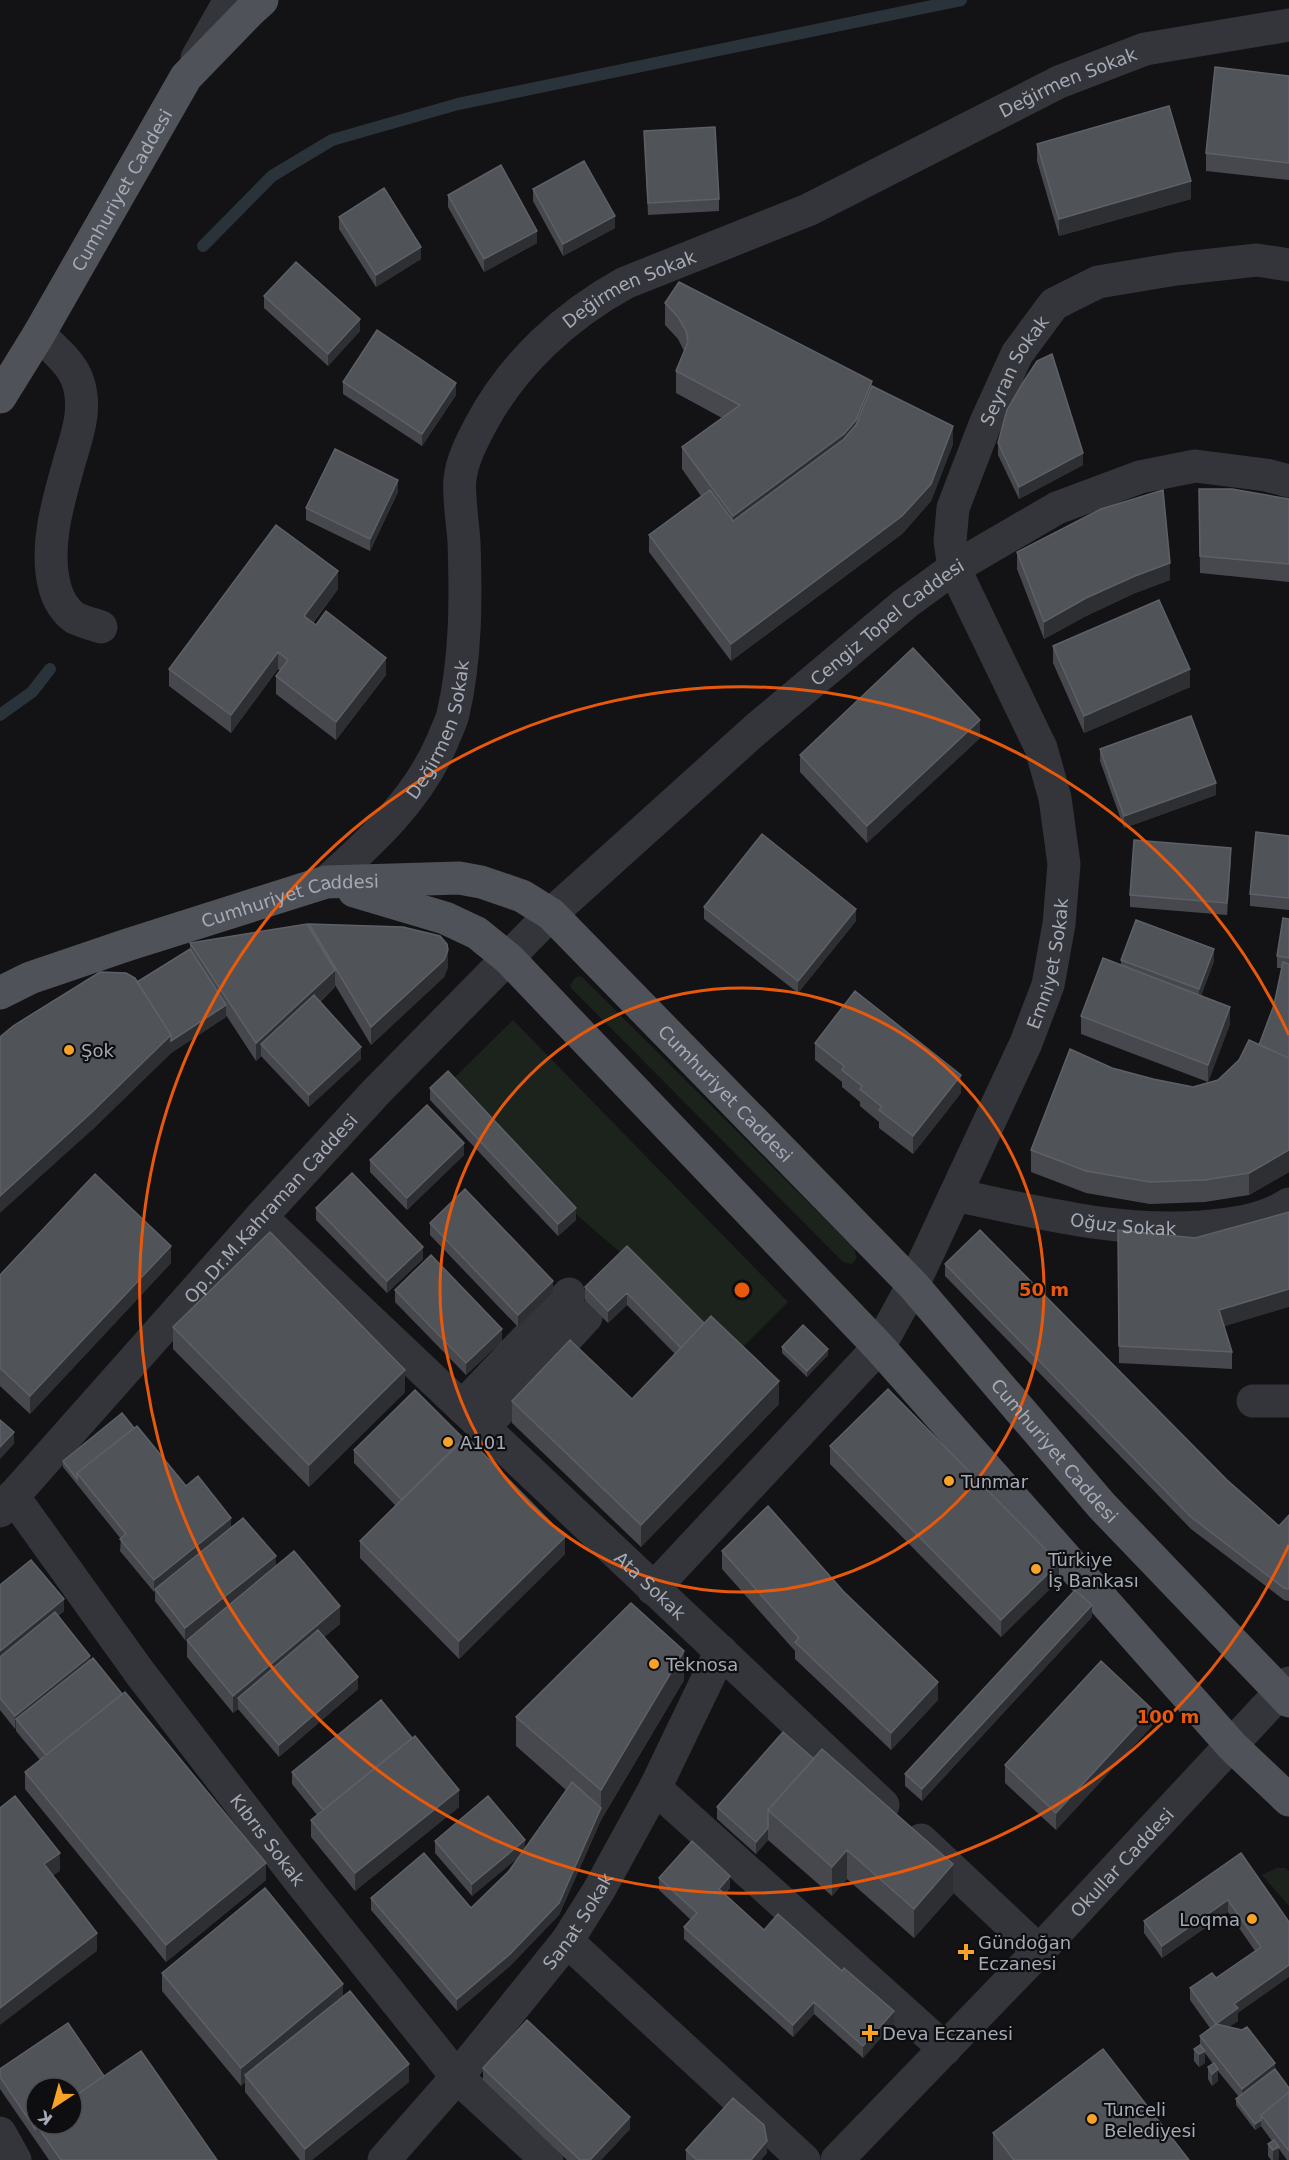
<svg xmlns="http://www.w3.org/2000/svg" width="1289" height="2160" font-family="'DejaVu Sans',sans-serif">
<rect width="100%" height="100%" fill="#131315"/>
<!-- green -->
<path fill="#1b231c" d="M581,976L854,1248L857,1258L852,1264L843,1262L571,988L570,985L576,977Z
M513,1020L788,1302L732,1358L627,1258L579,1217L450,1082Z
M1277,1868H1285L1289,1871V1906L1262,1875Z"/>
<g fill="none" stroke-linecap="round" stroke-linejoin="round">
<!-- stream -->
<path stroke="#293339" stroke-width="12" d="M203,246L272,176L332,140L458,104L961,0
M0,715L32,692L50,669"/>
<!-- minor -->
<g stroke="#34353a" stroke-width="33">
<path d="M197,58L230,0"/>
<path d="M39,334C51,347 70,361 77,379C88,408 77,435 69,463C58,502 44,548 55,588C58,599 65,611 75,618C83,622 93,624 101,627"/>
<path id="s1" d="M326,882C373,840 418,799 443,740C446,731 451,723 453,714C466,659 466,599 464,542C463,525 458,494 460,479C462,460 472,441 481,424C513,364 565,316 625,283L808,210L1059,82L1145,49L1289,25"/>
<path id="s2" d="M955,1195C1037,1212 1116,1233 1201,1227C1233,1224 1262,1221 1289,1204"/>
<path id="s3" d="M261,1217L883,1805"/>
<path d="M1253,1401H1289"/>
<path d="M462,1407L569,1294"/>
<path d="M484,1427L586,1317"/>
<path id="s4" d="M13,1496L140,1673L299,1880L457,2077L547,2160"/>
<path id="s5" d="M0,1511L261,1217L376,1092L551,914L755,730L906,603L954,568L1057,508L1140,477L1195,466L1266,475L1289,481"/>
<path id="s6" d="M653,1589L879,1347L913,1285L1026,1043L1048,985L1059,924L1064,864L1055,798L1041,748L954,568L950,541L953,508L986,422L1017,354L1054,304L1098,282L1176,269L1257,260L1289,265"/>
<path d="M655,1788L945,2049"/>
<path d="M921,1840L1039,1951"/>
<path d="M567,1941L804,2160"/>
<path d="M0,2133L15,2160"/>
<path id="s7" d="M384,2160L457,2077L567,1941L599,1890L655,1788L721,1651"/>
<path id="s8" d="M837,2160L1039,1951L1289,1683"/>
</g>
<!-- major -->
<g stroke="#505259" stroke-width="33">
<path id="s9" d="M0,397L39,334L186,77L250,11L262,0"/>
<path d="M354,891L445,918L477,933L509,959L879,1347L1232,1746L1289,1800"/>
<path id="s10" d="M0,993L30,978L127,945L326,882L459,878L481,882L522,896L551,914L913,1285L1102,1506L1289,1701"/>
</g>
</g>
<!-- wall -->
<path fill="#46484d" d="M1289,76V180L1206,171V153Z
M644,131L719,199V211L648,215Z
M1037,144L1191,199L1059,236L1037,161Z
M533,189L615,228L563,256L533,201Z
M448,195L537,243L484,272L448,207Z
M339,217L421,259L376,287L339,229Z
M264,296L360,331L328,366L264,308Z
M665,303L872,386L953,444L931,501L902,534L731,661L649,552V535L701,496L682,469V447L722,418L676,393V371L684,351L678,339L665,325Z
M343,382L456,395L422,446L343,394Z
M998,443L1083,465L1019,499L998,455Z
M1199,489L1289,499V582L1200,573Z
M398,492L370,551L306,520V508Z
M1017,552L1170,580L1135,593L1086,616L1044,639L1017,569Z
M338,589L313,623L386,675L336,740L276,694V676L280,671L278,669L231,733L169,686V669Z
M1053,646L1190,687L1084,733L1053,663Z
M980,738L867,843L800,772V755Z
M1100,749L1216,795L1124,828L1100,761Z
M1289,836V910L1250,906V894Z
M1231,860L1227,915L1130,907V895Z
M704,907L856,921L798,993L704,919Z
M1289,919V1172L1249,1195L1205,1202L1150,1204L1086,1193L1031,1172V1150L1112,1068L1153,1079L1193,1087L1218,1080L1259,1045L1274,1005L1282,968H1277V956Z
M309,924L448,967L444,977L371,1045L335,985V987L320,1002L361,1059L309,1107L261,1056L256,1061L226,1015V1017L171,1053L92,1130L137,982L190,949V943L309,927Z
M1121,960L1214,961L1201,996L1230,1024L1208,1082L1081,1034V1016L1121,965Z
M815,1043L961,1093L913,1154L879,1128V1122L860,1106V1102L842,1087V1082L815,1060Z
M430,1088L576,1220L558,1236L430,1100Z
M464,1155L407,1210L370,1172V1160Z
M316,1208L423,1259L387,1293L316,1220Z
M430,1223L553,1293L518,1327L430,1235Z
M1118,1230L1224,1326L1232,1352V1369L1119,1363Z
M627,1246L779,1404L641,1547L512,1423V1401L632,1399L675,1354L627,1305L608,1323L585,1300V1287Z
M171,1263L30,1414L0,1386V1275Z
M945,1264L1227,1480L1279,1526L1289,1515V1601L1284,1600L1191,1529L945,1276Z
M395,1290L502,1341L466,1375L395,1302Z
M173,1327L405,1392L309,1487L173,1349Z
M782,1347L828,1355L807,1377L782,1353Z
M134,1428L186,1486L340,1624L324,1637L358,1689L279,1757L238,1709L233,1713L187,1657V1640L220,1612L185,1640L155,1601V1591L154,1592L120,1551L121,1539L63,1467V1461Z
M830,1446L1059,1580L1001,1637L830,1464Z
M354,1450L565,1554L459,1659L360,1558V1541L396,1506L354,1463Z
M722,1551L938,1700L891,1750L795,1659V1651L722,1569Z
M0,1585L64,1611L58,1616L90,1660L266,1880L166,1962L25,1789V1772L40,1760L16,1731V1727L15,1729L0,1710Z
M1092,1617L922,1801L905,1786V1774Z
M684,1680L601,1820L559,1915L510,1966L457,2011L371,1910V1898L471,1908L509,1871L520,1856L472,1896L435,1853V1841L525,1849L566,1790L516,1746V1717Z
M1152,1726L1056,1830L1005,1783V1765Z
M783,1732L953,1894L914,1938L847,1879L832,1896L768,1840L756,1854L717,1819V1807Z
M292,1772L459,1807L355,1891L311,1837V1820L317,1815L292,1784Z
M1241,1853L1289,1922L1238,2013V2021L1228,2027L1275,2069L1289,2088V2160H1287L1279,2149V2159L1276,2160H1271L1268,2156V2144L1272,2141L1261,2126L1255,2130L1236,2105V2099L1239,2097L1218,2071V2081L1212,2086L1208,2079V2067L1213,2064L1205,2053V2063L1199,2067L1194,2061V2049L1200,2045V2036L1210,2028L1190,2000V1988L1216,1978L1255,1951L1228,1912L1162,1958L1144,1933V1921Z
M659,1878L730,1888L725,1894L764,1930L894,2023L863,2058L814,2014L793,2037L684,1939V1927L691,1920L659,1890Z
M162,1973L343,1996L409,2082L312,2160H300L245,2092V2082L241,2086L162,1991Z
M483,2068L630,2129L601,2160H567L483,2080Z
M0,2069L104,2076L217,2160H49L0,2089Z
M993,2133L1189,2160H993Z
M686,2150L767,2153L761,2160H686Z"/>
<!-- shaded-wall -->
<path fill="#2d2f32" d="M1191,181V199L1059,236V219Z
M615,216V228L563,256V244Z
M537,231V243L484,272V259Z
M421,247V259L376,287V275Z
M360,319V331L328,366V354Z
M872,381V403L856,442L733,538V516Z
M456,383V395L422,446V434Z
M953,426V444L931,501L902,534L731,661V644Z
M1083,453V465L1019,499V487Z
M398,480V492L370,551V539Z
M1170,563V580L1135,593L1086,616L1044,639V622L1086,598L1135,576Z
M338,571V589L304,634V616Z
M278,652V669L231,733V715Z
M386,658V675L336,740V722Z
M1190,669V687L1084,733V716Z
M980,720V738L867,843V826Z
M1216,783V795L1124,828V816Z
M1231,848V860L1227,915V903Z
M856,909V921L798,993V981Z
M1214,949V961L1199,1001V989Z
M448,950V967L444,977L371,1045V1027Z
M335,970V987L267,1050L261,1044V1056L256,1061V1043Z
M226,1005V1017L171,1053L92,1130L0,1213V1196L171,1035Z
M1230,1007V1024L1208,1082V1065Z
M361,1047V1059L309,1107V1095Z
M961,1075V1093L913,1154V1136Z
M464,1143V1155L407,1210V1198Z
M1289,1150V1172L1249,1195V1173Z
M576,1208V1220L558,1236V1224Z
M171,1246V1263L30,1414V1396Z
M423,1247V1259L387,1293V1281Z
M553,1281V1293L518,1327V1315Z
M1289,1289V1307L1219,1328V1310Z
M627,1293V1305L608,1323V1311Z
M502,1329V1341L466,1375V1363Z
M828,1349V1355L807,1377V1371Z
M405,1370V1392L309,1487V1465Z
M779,1381V1404L641,1547V1525Z
M14,1432V1444L0,1459V1447Z
M231,1518V1530L155,1589L154,1592V1580Z
M565,1537V1554L459,1659V1641Z
M276,1556V1568L185,1640V1628Z
M1059,1563V1580L1001,1637V1620Z
M64,1599V1611L0,1663V1651Z
M1092,1605V1617L922,1801V1789Z
M340,1606V1624L244,1704L238,1698V1709L233,1713V1696Z
M684,1651V1680L601,1820V1790Z
M90,1656V1668L16,1719V1727L15,1729V1716Z
M358,1677V1689L279,1757V1745Z
M938,1682V1700L891,1750V1733Z
M1152,1709V1726L1056,1830V1813Z
M459,1790V1807L355,1891V1873Z
M601,1808V1820L559,1915L510,1966L457,2011V1999Z
M768,1828V1840L756,1854V1842Z
M525,1840V1852L472,1896V1884Z
M847,1850V1879L832,1896V1867Z
M60,1853V1871L44,1882V1864Z
M266,1863V1880L166,1962V1945Z
M953,1864V1894L914,1938V1909Z
M730,1876V1888L719,1901V1889Z
M1228,1900V1912L1162,1958V1946Z
M97,1933V1951L0,2025V2008Z
M1289,1965V1977L1238,2013V2021L1216,2036V2024L1234,2004Z
M343,1984V2001L245,2075V2082L241,2086V2068Z
M814,2002V2014L793,2037V2025Z
M894,2011V2023L863,2058V2046Z
M1205,2051V2063L1199,2067V2054Z
M1275,2063V2075L1242,2101V2089Z
M409,2064V2082L312,2160H305V2149Z
M1218,2069V2081L1212,2086V2074Z
M630,2117V2129L601,2160H590Z
M1261,2120V2126L1255,2130V2124Z
M767,2141V2153L761,2160H751Z
M1279,2147V2159L1276,2160H1273V2150Z"/>
<!-- building -->
<path fill="#505358" stroke="#5d6167" stroke-width="1.5" d="M1215,67L1289,76V163L1206,153Z
M1169,106L1191,181L1059,219L1037,144Z
M715,127L719,199L648,203L644,131Z
M584,161L615,216L563,244L533,189Z
M501,165L537,231L484,259L448,195Z
M384,188L421,247L376,275L339,217Z
M296,262L360,319L328,354L264,296Z
M679,282L872,381L856,420L844,434L733,516L682,447L740,405L676,371L688,342L686,331L678,317L665,303Z
M377,330L456,383L422,434L343,382Z
M1052,354L1083,453L1019,487L998,443L1007,410L1022,384L1037,361Z
M872,386L953,426L931,484L902,516L731,644L649,535L710,490L733,521L844,439L856,425Z
M335,449L398,480L370,539L306,508Z
M1199,489H1232L1289,499V564L1200,556Z
M1163,490L1170,563L1135,576L1086,598L1044,622L1017,552L1101,509Z
M276,525L338,571L304,616L316,625L326,611L386,658L336,722L276,676L288,660L278,652L231,715L169,669Z
M1159,600L1190,669L1084,716L1053,646Z
M913,648L980,720L867,826L800,755Z
M1191,716L1216,783L1124,816L1100,749Z
M1256,832L1289,836V898L1250,894Z
M762,834L856,909L798,981L704,907Z
M1134,840L1231,848L1227,903L1130,895Z
M1283,918L1289,919V958L1277,956Z
M1136,920L1214,949L1199,989L1121,960Z
M307,924L335,970L256,1043L190,943Z
M309,924L403,927L440,936L447,944L448,950L444,960L371,1027Z
M190,949L226,1005L171,1041V1035L137,982Z
M1103,958L1230,1007L1208,1065L1081,1016Z
M1283,962L1289,964V1058L1259,1045L1274,1005Z
M100,972L126,973L135,978L171,1035L92,1112L0,1196V1037L13,1026Z
M855,991L961,1075L913,1136L879,1110L882,1107L860,1089L862,1086L842,1070L844,1066L815,1043Z
M314,995L361,1047L309,1095L261,1044Z
M1249,1040L1289,1058V1150L1249,1173L1205,1180L1150,1182L1086,1171L1031,1150L1070,1049L1112,1068L1153,1079L1193,1087L1218,1080L1239,1060Z
M448,1071L576,1208L558,1224L430,1088Z
M427,1105L464,1143L407,1198L370,1160Z
M352,1173L423,1247L387,1281L316,1208Z
M95,1174L171,1246L30,1396L0,1368V1275Z
M465,1189L553,1281L518,1315L430,1223Z
M1289,1212V1289L1219,1310L1232,1352L1119,1346L1118,1230L1195,1238Z
M980,1230L1227,1480L1279,1526L1289,1515V1589L1284,1588L1191,1517L945,1264Z
M270,1232L405,1370L309,1465L173,1327Z
M627,1246L704,1323L681,1348L627,1293L608,1311L585,1287Z
M431,1255L502,1329L466,1363L395,1290Z
M711,1316L779,1381L641,1525L512,1401L570,1340L632,1399Z
M803,1325L828,1349L807,1371L782,1347Z
M888,1389L1059,1563L1001,1620L830,1446Z
M415,1390L464,1439L402,1500L354,1450Z
M122,1413L134,1428L77,1473V1479L63,1461Z
M0,1420L14,1432L0,1447Z
M137,1426L186,1486L198,1476L231,1518L154,1580L120,1539L126,1534L77,1473Z
M466,1436L565,1537L459,1641L360,1541Z
M768,1506L844,1592L938,1682L891,1733L795,1642L799,1638L722,1551Z
M243,1518L276,1556L185,1628L155,1589Z
M294,1551L340,1606L233,1696L187,1640Z
M31,1560L64,1599L0,1651V1585Z
M1075,1590L1092,1605L922,1789L905,1774Z
M631,1603L684,1651L601,1790L516,1717Z
M55,1612L90,1656L15,1716L0,1698V1657Z
M318,1630L358,1677L279,1745L238,1698Z
M93,1658L122,1694L46,1755L16,1719Z
M1101,1661L1152,1709L1056,1813L1005,1765Z
M125,1692L266,1863L166,1945L25,1772Z
M381,1700L412,1738L323,1810L292,1772Z
M783,1732L814,1759L768,1810V1828L756,1842L717,1807Z
M415,1736L459,1790L355,1873L311,1820Z
M822,1749L953,1864L914,1909L847,1850L832,1867L768,1810Z
M572,1782L601,1808L559,1903L510,1954L457,1999L371,1898L424,1853L471,1908L509,1871Z
M15,1796L60,1853L44,1864L97,1933L0,2008V1808Z
M488,1796L525,1840L472,1884L435,1841Z
M692,1841L730,1876L719,1889L764,1930L778,1914L842,1971L844,1968L894,2011L863,2046L814,2002L793,2025L684,1927L697,1913L659,1878Z
M1241,1853L1289,1922V1965L1234,2004L1238,2008L1216,2024L1190,1988L1212,1973L1216,1978L1261,1947L1228,1900L1162,1946L1144,1921Z
M265,1888L343,1984L241,2068L162,1973Z
M350,1991L409,2064L305,2149L245,2075Z
M527,2020L630,2117L590,2160H580L483,2068Z
M68,2023L104,2076L72,2098V2088H36L35,2129L0,2077V2069Z
M1216,2024L1242,2030L1247,2027L1275,2063L1242,2089L1200,2036Z
M1200,2045L1205,2051L1199,2054L1194,2049Z
M1103,2049L1189,2160H1014L993,2133Z
M141,2051L217,2160H61L35,2123L72,2124V2098Z
M1214,2063L1218,2069L1212,2074L1208,2067Z
M1275,2069L1289,2088V2092L1261,2115V2120L1255,2124L1236,2099Z
M1289,2092V2151L1261,2115Z
M733,2098L764,2125L767,2141L751,2160H697L686,2150Z
M1274,2140L1279,2147L1273,2150L1268,2144Z"/>
<!-- distance rings -->
<g fill="none" stroke="#e8590c" stroke-width="3">
<circle cx="742" cy="1290" r="302"/>
<path d="M1289 1545A603 603 0 1 1 1289 1035"/>
</g>
<!-- markers -->
<g fill="#f8a327" stroke="#0e0e10" stroke-width="2">
<circle cx="69" cy="1050" r="6"/>
<circle cx="448" cy="1442" r="6"/>
<circle cx="949" cy="1481" r="6"/>
<circle cx="1036" cy="1569" r="6"/>
<circle cx="654" cy="1664" r="6"/>
<circle cx="1252" cy="1919" r="6"/>
<path d="M963 1943h6v6h6v6h-6v6h-6v-6h-6v-6h6z"/>
<path d="M867 2024h6v6h6v6h-6v6h-6v-6h-6v-6h6z"/>
<circle cx="1092" cy="2119" r="6"/>
</g>
<g text-anchor="middle" dominant-baseline="central" stroke-width="4.5" stroke-linejoin="round" paint-order="stroke">
<!-- street labels -->
<g font-size="18" fill="#a4abb6" stroke="#0e0e10">
<text stroke="none"><textPath href="#s1" startOffset="1200">Değirmen Sokak</textPath></text>
<text stroke="none"><textPath href="#s9" startOffset="240">Cumhuriyet Caddesi</textPath></text>
<text stroke="none"><textPath href="#s1" startOffset="714">Değirmen Sokak</textPath></text>
<text stroke="none"><textPath href="#s6" startOffset="1383">Seyran Sokak</textPath></text>
<text stroke="none"><textPath href="#s5" startOffset="1258">Cengiz Topel Caddesi</textPath></text>
<text stroke="none"><textPath href="#s1" startOffset="194">Değirmen Sokak</textPath></text>
<text stroke="none"><textPath href="#s10" startOffset="306">Cumhuriyet Caddesi</textPath></text>
<text stroke="none"><textPath href="#s6" startOffset="752">Emniyet Sokak</textPath></text>
<text stroke="none"><textPath href="#s10" startOffset="828">Cumhuriyet Caddesi</textPath></text>
<text stroke="none"><textPath href="#s5" startOffset="406">Op.Dr.M.Kahraman Caddesi</textPath></text>
<text stroke="none"><textPath href="#s2" startOffset="171">Oğuz Sokak</textPath></text>
<text stroke="none"><textPath href="#s10" startOffset="1314">Cumhuriyet Caddesi</textPath></text>
<text stroke="none"><textPath href="#s3" startOffset="536">Ata Sokak</textPath></text>
<text stroke="none"><textPath href="#s4" startOffset="428">Kıbrıs Sokak</textPath></text>
<text stroke="none"><textPath href="#s8" startOffset="412">Okullar Caddesi</textPath></text>
<text stroke="none"><textPath href="#s7" startOffset="308">Sanat Sokak</textPath></text>
</g>
<!-- poi labels -->
<g font-size="18" fill="#a4abb6" stroke="#0e0e10" text-anchor="start">
<text x="81" y="1050">Şok</text>
<text x="460" y="1442">A101</text>
<text x="961" y="1481">Tunmar</text>
<text x="1048" y="1559">Türkiye<tspan x="1048" dy="21">İş Bankası</tspan></text>
<text x="666" y="1664">Teknosa</text>
<text x="1240" y="1919" text-anchor="end">Loqma</text>
<text x="978" y="1942">Gündoğan<tspan x="978" dy="21">Eczanesi</tspan></text>
<text x="882" y="2033">Deva Eczanesi</text>
<text x="1104" y="2109">Tunceli<tspan x="1104" dy="21">Belediyesi</tspan></text>
</g>
</g>
<circle cx="742" cy="1290" r="9" fill="#e8590c" stroke="#0e0e10" stroke-width="3"/>
<g font-size="18" text-anchor="middle" font-weight="bold" fill="#e8590c" stroke="#0e0e10" stroke-width="4.5" stroke-linejoin="round" paint-order="stroke">
<text x="1044" y="1296">50 m</text>
<text x="1168" y="1723">100 m</text>
</g>
<!-- north arrow -->
<g transform="translate(54 2106) rotate(216)"><circle r="28" fill="#0e0e10" stroke="#4a4d52" stroke-width="1.5"/>
<path d="M0-4.5L10 22L0 15L-10 22Z" fill="#f8a327"/>
<text y="-9" font-size="16" font-weight="bold" text-anchor="middle" fill="#a4abb6">K</text>
</g>
</svg>
